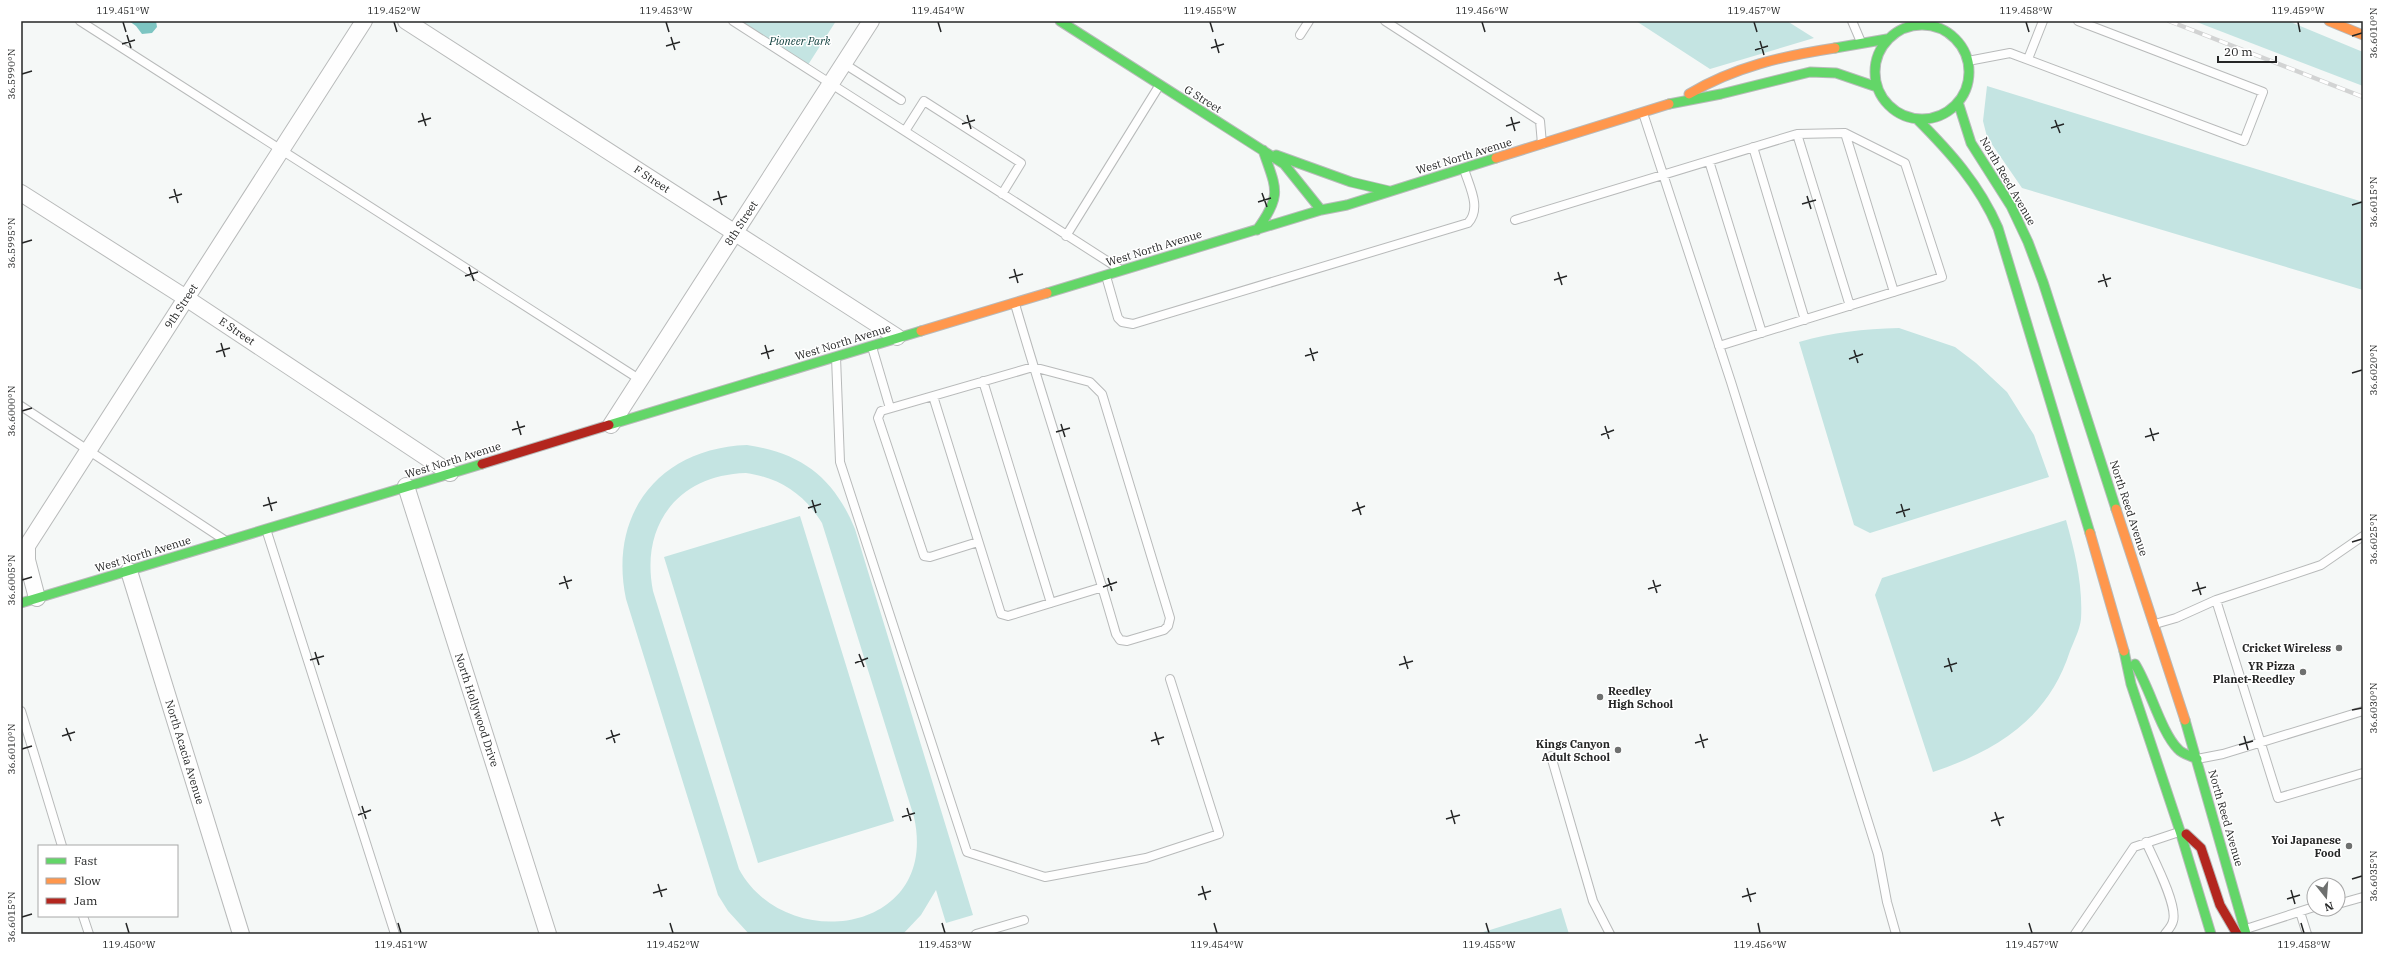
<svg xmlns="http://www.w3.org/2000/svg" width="2384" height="955" font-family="'IBM Plex Serif',serif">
<rect width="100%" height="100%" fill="#f5f8f7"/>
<!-- green -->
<path fill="#c4e4e2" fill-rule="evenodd" d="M733,21H836L806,68Z
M1636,21H1787L1814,38L1710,69Z
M2194,21H2288L2363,52V86Z
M1987,86L2363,202V290L2022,188L1987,137L1983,121Z
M1899,328L1955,347L1976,363L2007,392L2034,435L2049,477L1870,533L1854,525L1799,342C1834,332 1862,329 1899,328Z
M747,445C802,453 834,478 855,529L973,915L946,923L936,890L921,915L903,934H749L728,911L718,895L626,599C608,513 660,448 747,445ZM746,473C780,478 804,494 822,523L914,817C940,934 785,955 739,869L653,591C640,525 678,475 746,473Z
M800,516L894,821L758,863L664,557Z
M2066,520C2075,552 2083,585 2081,619C2080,629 2074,641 2070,651C2048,719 1998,750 1933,772L1875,595L1882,578Z
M1561,908L1569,934H1477Z"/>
<!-- water -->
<path fill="#7dc5c2" d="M129,21H156L157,27L152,33L142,34L136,26Z"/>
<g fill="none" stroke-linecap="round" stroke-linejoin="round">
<defs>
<path id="lane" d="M80,21L639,379
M733,21L1118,268
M1385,21L1540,121L1542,144
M1852,21L1861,42
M1300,35L1309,21
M2028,59L2043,21
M1968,61L2010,53L2244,141L2263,92L2078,21
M843,63L901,100
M1643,113L1731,382L1878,854L1887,902L1896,934
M905,131L924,101L1021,163L1002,194
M1845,133L1894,292
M1797,134L1850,306
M1753,147L1805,320
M1709,161L1762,333
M1515,220L1797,134L1845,133L1905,163L1942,277L1719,346
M1066,236L1159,86
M1106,276L1118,318L1122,322L1133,324L1468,223C1482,208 1469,186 1464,169
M872,347L890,408
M836,357L840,462L967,852L1045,877L1146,858L1219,834L1170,679
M983,381L1051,603
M933,396L1001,614L1008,616L1103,587
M21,406L223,539
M266,529L395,934
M978,542L930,557L924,556L878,418L881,411L1033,367L1090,382L1102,394L1170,618L1168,626L1164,630L1127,641L1120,640L1116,634C1084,523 1047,414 1015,304
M2216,600L2278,798L2363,773
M2155,624L2176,618L2216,600L2321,565L2363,536
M21,711L62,846
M1551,756L1593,901L1610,934
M2197,759L2223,754L2363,711
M2146,842C2153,858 2178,905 2173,921C2172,926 2168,930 2165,934
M2338,904L2363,897
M2300,912L2307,934
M83,916L89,934
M2246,929L2314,907
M976,934L1024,920
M2075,934L2134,847L2179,832"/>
<path id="street" d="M406,21L897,337
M21,193L186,298L450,473
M611,425L871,21
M406,486L548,934
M129,571L241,934
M37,598L27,560V546L364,21"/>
<path id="fast" d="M1060,21L1284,164L1321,210
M1875 72a47 47 0 1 1 94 0a47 47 0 1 1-94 0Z
M1835,48L1887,39
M1958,102L1971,143L2011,206L2028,242L2043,282L2116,509
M1669,104L1721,94L1810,72L1836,73L1877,87
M1917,119C1950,152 1979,184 1998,228L2090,533
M1276,155L1351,182L1389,191
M1257,230C1283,194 1276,189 1263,150
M1047,293L1321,210L1347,205L1496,158
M609,425L921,331
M21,603L482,464
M2124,651L2131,684L2180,831L2211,934
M2135,664C2150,688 2161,732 2178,749C2182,754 2191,756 2197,759
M2185,720L2246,934"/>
<path id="slow" d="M2329,21L2363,35
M1689,94C1734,67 1783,56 1835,48
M1496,158L1669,104
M921,331L1047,293
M2116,509L2185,720
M2090,533L2124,651"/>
<path id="jam" d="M482,464L609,425
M2186,834L2201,848L2220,905L2237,934"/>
</defs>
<!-- lane casing -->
<use href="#lane" stroke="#b8baba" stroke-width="10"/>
<!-- street casing -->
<use href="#street" stroke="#b8baba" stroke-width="18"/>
<!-- fast casing -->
<use href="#fast" stroke="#b8baba" stroke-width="11"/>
<!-- slow casing -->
<use href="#slow" stroke="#b8baba" stroke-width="11"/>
<!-- jam casing -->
<use href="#jam" stroke="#b8baba" stroke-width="11"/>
<!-- lane -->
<use href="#lane" stroke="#fefefe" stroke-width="8"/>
<!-- street -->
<use href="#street" stroke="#fefefe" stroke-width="16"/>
<!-- fast -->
<use href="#fast" stroke="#63d668" stroke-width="9"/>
<!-- slow -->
<use href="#slow" stroke="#ff974d" stroke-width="9"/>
<!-- jam -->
<use href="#jam" stroke="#b3261e" stroke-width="9"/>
<defs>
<path id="rail" d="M2169,21L2363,97"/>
</defs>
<!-- rail casing -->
<use href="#rail" stroke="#d2d3d3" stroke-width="4.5"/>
<!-- rail -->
<use href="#rail" stroke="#fff" stroke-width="3" stroke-dasharray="9" stroke-linecap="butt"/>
</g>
<!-- ticks -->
<path fill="none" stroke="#252626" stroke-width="1.5" d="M123,22L126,32M394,22L397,32M666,22L669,32M938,22L941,32M1210,22L1213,32M1482,22L1485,32M1754,22L1757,32M2026,22L2029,32M2298,22L2300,32M127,35L131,48M2352,36L2362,33M671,37L675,50M1215,39L1219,53M1760,41L1764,55M122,44L135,40M666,46L680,42M1211,48L1224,44M1755,50L1768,46M22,74L32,71M422,113L426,126M967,115L971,129M1511,117L1515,131M2055,120L2060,133M418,122L431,118M962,124L975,120M1506,126L1520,122M2051,128L2064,124M174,189L178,203M718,191L722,205M1262,193L1267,207M1807,196L1811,209M169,198L182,194M713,200L727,196M1258,202L1271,198M1802,204L1816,200M2352,205L2362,202M22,243L32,240M469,267L474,281M1014,269L1018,283M1558,272L1562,285M2103,274L2107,287M465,276L478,272M1009,278L1023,274M1554,280L1567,276M2098,282L2111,278M221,343L225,357M765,345L769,359M1310,348L1314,361M1854,350L1858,363M216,352L230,348M761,354L774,350M1305,356L1318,352M1849,359L1863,354M2352,373L2362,370M22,411L32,408M517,421L521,435M1061,424L1065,437M1605,426L1609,439M2150,428L2154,441M512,430L525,426M1056,432L1070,428M1601,435L1614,430M2145,437L2159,433M268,497L272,511M812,500L816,513M1357,502L1361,515M1901,504L1905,517M263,506L277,502M808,508L821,504M1352,511L1365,506M1896,513L1910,509M2352,542L2362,539M564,576L568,589M1108,578L1112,591M22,580L32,577M1653,580L1657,593M2197,582L2201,595M559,584L572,580M1103,587L1117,582M1648,589L1661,585M2192,591L2206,587M315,652L319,665M859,654L864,667M1404,656L1408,669M1948,658L1952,672M310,660L324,656M855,663L868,658M1399,665L1413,661M1944,667L1957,663M2352,710L2362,708M66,728L71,741M611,730L615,743M1155,732L1159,745M1700,734L1704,748M62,736L75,732M2244,736L2248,750M606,739L620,734M1151,741L1164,737M1695,743L1708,739M2239,745L2253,741M22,749L32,746M362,806L366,819M907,808L911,821M1451,810L1455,824M1995,812L2000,826M358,815L371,810M902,817L915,813M1446,819L1460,815M1991,821L2004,817M2352,879L2362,876M658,884L662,897M1202,886L1206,900M1747,888L1751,902M2291,890L2295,904M653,893L667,889M1198,895L1211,891M1742,897L1756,893M2287,899L2300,895M22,917L32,914M126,923L129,933M398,923L401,933M670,923L673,933M942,923L945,933M1214,923L1217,933M1486,923L1489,933M1758,923L1760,933M2029,923L2032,933M2301,923L2304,933"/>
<!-- markers -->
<g fill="#6e706f" stroke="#fff" stroke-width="1.5">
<circle cx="2339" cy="648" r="4"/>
<circle cx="2303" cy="672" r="4"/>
<circle cx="1600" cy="697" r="4"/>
<circle cx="1618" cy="750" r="4"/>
<circle cx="2349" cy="846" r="4"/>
</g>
<g text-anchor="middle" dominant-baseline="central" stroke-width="3" stroke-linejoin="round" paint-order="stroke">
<!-- park labels -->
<g font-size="11" font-style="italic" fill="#11403e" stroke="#fff">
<text x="800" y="41">Pioneer Park</text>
</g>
<!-- street labels -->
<g font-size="11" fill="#252626" stroke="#fff">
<text transform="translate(1203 99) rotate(32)">G Street</text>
<text transform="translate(1464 156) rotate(-17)">West North Avenue</text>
<text transform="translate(652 179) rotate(33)">F Street</text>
<text transform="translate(2008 181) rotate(60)">North Reed Avenue</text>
<text transform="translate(741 223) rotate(-57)">8th Street</text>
<text transform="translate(1154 248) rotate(-17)">West North Avenue</text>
<text transform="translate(181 306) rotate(-57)">9th Street</text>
<text transform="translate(237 331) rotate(34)">E Street</text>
<text transform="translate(843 342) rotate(-17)">West North Avenue</text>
<text transform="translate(453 460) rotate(-17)">West North Avenue</text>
<text transform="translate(2129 508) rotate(72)">North Reed Avenue</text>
<text transform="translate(143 554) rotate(-17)">West North Avenue</text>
<text transform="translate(477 710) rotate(72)">North Hollywood Drive</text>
<text transform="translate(185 752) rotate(73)">North Acacia Avenue</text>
<text transform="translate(2226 818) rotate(74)">North Reed Avenue</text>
</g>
<!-- poi labels -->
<g font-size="11" font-weight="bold" fill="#252626" stroke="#fff" text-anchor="end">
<text x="2331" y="648">Cricket Wireless</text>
<text x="2295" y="666">YR Pizza<tspan x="2295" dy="13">Planet-Reedley</tspan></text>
<text x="1608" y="691" text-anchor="start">Reedley<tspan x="1608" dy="13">High School</tspan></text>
<text x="1610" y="744">Kings Canyon<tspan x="1610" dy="13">Adult School</tspan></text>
<text x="2341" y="840">Yoi Japanese<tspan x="2341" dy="13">Food</tspan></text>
</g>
</g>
<!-- border -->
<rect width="2384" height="955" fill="none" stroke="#ffffff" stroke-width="44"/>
<!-- legend -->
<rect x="38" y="845" width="140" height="72" fill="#ffffff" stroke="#a8a8a8"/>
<rect x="46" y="858" width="20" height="6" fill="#63d668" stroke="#a8a8a8"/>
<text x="74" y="865" font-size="12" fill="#252626">Fast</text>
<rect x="46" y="878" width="20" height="6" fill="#ff974d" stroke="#a8a8a8"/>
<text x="74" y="885" font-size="12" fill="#252626">Slow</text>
<rect x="46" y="898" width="20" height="6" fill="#b3261e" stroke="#a8a8a8"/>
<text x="74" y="905" font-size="12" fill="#252626">Jam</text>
<!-- north arrow -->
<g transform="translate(2326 897) rotate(163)"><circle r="19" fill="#ffffff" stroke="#a8a8a8"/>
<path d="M0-3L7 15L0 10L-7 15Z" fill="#6e706f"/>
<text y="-6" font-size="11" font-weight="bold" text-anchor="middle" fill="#252626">N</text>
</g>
<!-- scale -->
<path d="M2218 56v6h58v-6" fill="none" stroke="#252626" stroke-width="2"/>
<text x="2224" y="56" font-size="12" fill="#252626" stroke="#ffffff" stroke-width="3" paint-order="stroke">20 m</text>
<rect x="22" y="22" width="2340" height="911" fill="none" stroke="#252626" stroke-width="1.5"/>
<g font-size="10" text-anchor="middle" fill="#252626">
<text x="123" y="14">119.451°W</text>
<text x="394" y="14">119.452°W</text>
<text x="666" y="14">119.453°W</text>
<text x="938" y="14">119.454°W</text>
<text x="1210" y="14">119.455°W</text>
<text x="1482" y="14">119.456°W</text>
<text x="1754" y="14">119.457°W</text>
<text x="2026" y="14">119.458°W</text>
<text x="2298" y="14">119.459°W</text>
<text transform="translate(2373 33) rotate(-90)" y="4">36.6010°N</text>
<text transform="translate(11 74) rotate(-90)" y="4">36.5990°N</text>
<text transform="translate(2373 202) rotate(-90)" y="4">36.6015°N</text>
<text transform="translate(11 243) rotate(-90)" y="4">36.5995°N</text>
<text transform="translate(2373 370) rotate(-90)" y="4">36.6020°N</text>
<text transform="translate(11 411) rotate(-90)" y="4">36.6000°N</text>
<text transform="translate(2373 539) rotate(-90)" y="4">36.6025°N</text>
<text transform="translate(11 580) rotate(-90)" y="4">36.6005°N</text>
<text transform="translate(2373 708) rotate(-90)" y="4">36.6030°N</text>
<text transform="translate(11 749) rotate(-90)" y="4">36.6010°N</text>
<text transform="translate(2373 876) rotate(-90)" y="4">36.6035°N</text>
<text transform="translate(11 917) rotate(-90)" y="4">36.6015°N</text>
<text x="129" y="948">119.450°W</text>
<text x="401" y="948">119.451°W</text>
<text x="673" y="948">119.452°W</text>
<text x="945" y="948">119.453°W</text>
<text x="1217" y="948">119.454°W</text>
<text x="1489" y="948">119.455°W</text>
<text x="1760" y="948">119.456°W</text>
<text x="2032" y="948">119.457°W</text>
<text x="2304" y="948">119.458°W</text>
</g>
</svg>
